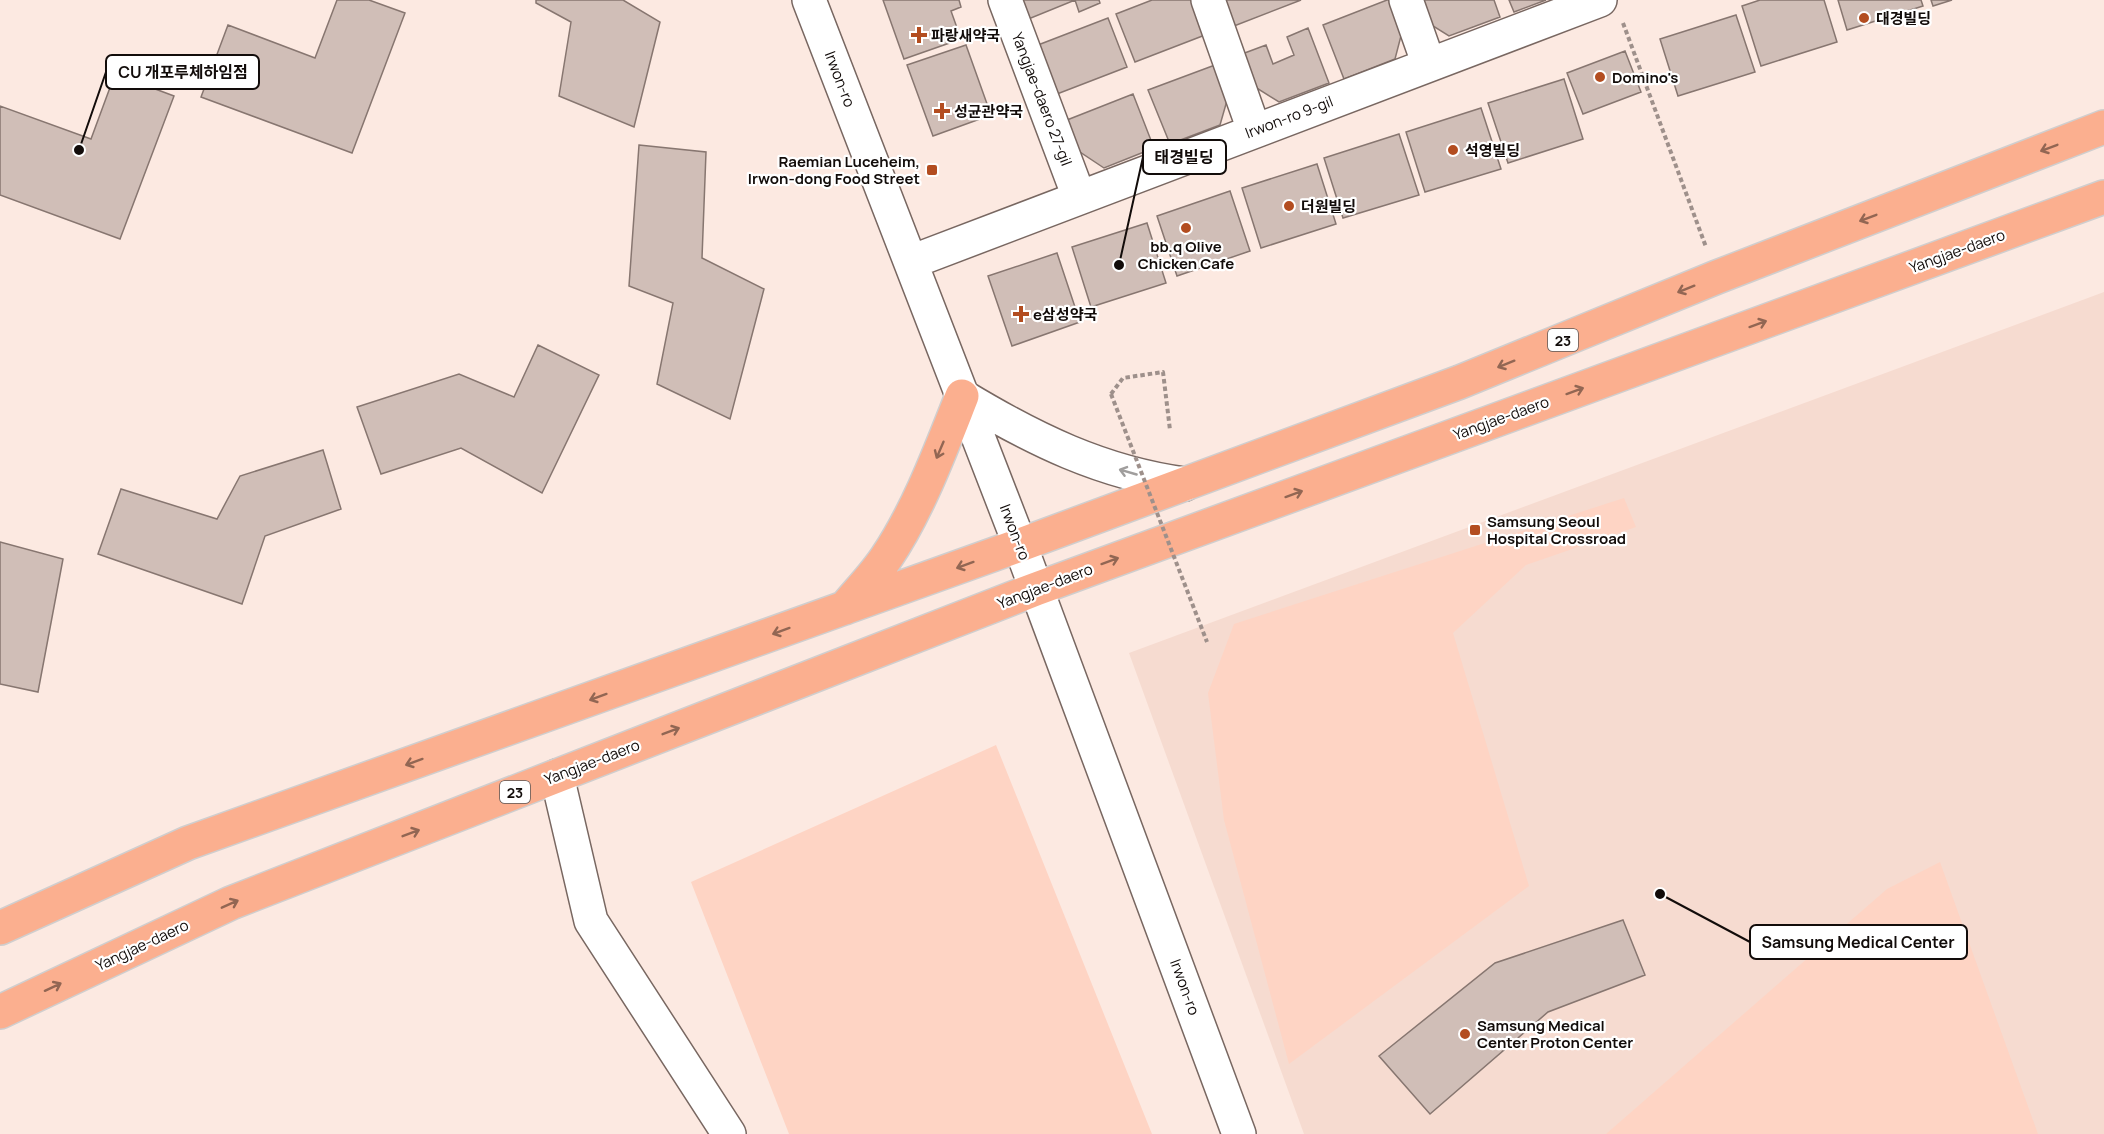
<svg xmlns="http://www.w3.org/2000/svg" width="2104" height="1134" font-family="Manrope,'Noto Sans KR',sans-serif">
<rect width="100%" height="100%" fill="#fce9e1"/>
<!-- built -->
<path fill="#f6dbd0" d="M2104,292V1134H1304L1129,653Z"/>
<!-- green -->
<path fill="#fed4c4" d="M1624,498L1636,527L1526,565L1453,633L1529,886L1289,1064L1224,820L1208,693L1234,624Z
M996,745L1152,1134H789L691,882Z
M1940,862L2038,1134H1606L1887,889Z"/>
<!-- building -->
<path fill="#d0beb7" stroke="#877670" stroke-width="1.5" d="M337,0H369L405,13L352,153L201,97L228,25L315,58Z
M536,0H623L660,22L634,127L559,96L571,22L536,3Z
M883,0H959L961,7L951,11L961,39L904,59Z
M1019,0H1099L1100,3L1079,12L1075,0L1026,20Z
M1152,0H1192L1205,35L1135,62L1116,14Z
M1224,0H1301L1234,26Z
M1387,0H1390L1402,32L1395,59L1344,79L1323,25Z
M1417,0H1494L1500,17L1449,36L1425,21Z
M1509,0H1546L1514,12Z
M1760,0H1824L1837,42L1761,66L1742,6Z
M1838,0H1921L1923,6L1847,30Z
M1931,0H1952L1933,6Z
M1736,15L1755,72L1678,96L1660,39Z
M1108,18L1127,67L1057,94L1038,45Z
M1308,28L1329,83L1279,102L1255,87L1242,54L1266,45L1273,64L1294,55L1287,37Z
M966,45L991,115L933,136L907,65Z
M1625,51L1641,92L1583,114L1567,73Z
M1215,65L1228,97L1220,125L1170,144L1148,90Z
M115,74L174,96L120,239L0,195V106L91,139Z
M1564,79L1583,139L1508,163L1488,103Z
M1133,94L1154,148L1104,168L1080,152L1067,120Z
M1481,108L1501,169L1425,192L1406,132Z
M1399,134L1419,195L1343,218L1324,158Z
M639,145L706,152L702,258L764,289L730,419L657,384L673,303L629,286Z
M1317,164L1336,224L1261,248L1242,188Z
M1230,191L1250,251L1177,276L1157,216Z
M1147,223L1166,283L1091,307L1072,247Z
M1057,253L1080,322L1012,346L988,276Z
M538,345L599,375L542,493L461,448L381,474L357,407L459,374L514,397Z
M323,450L341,509L265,536L242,604L98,554L121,489L217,519L240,476Z
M0,542L63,559L38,692L0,684Z
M1623,920L1645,975L1548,1012L1430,1114L1379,1056L1495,963Z"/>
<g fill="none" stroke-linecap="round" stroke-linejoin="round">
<defs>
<path id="minor" d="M809,0L1020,545L1239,1134
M1005,0L1079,197
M1208,0L1254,130
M1406,0L1429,65
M911,262L1600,0
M962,396C1033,439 1102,473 1185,484
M557,776L591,921L729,1134"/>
<path id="major" d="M845,608C858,592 874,576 886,558C918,511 941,449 962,396
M0,928L188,843L1020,545L1460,382L1717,277L2104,127
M0,1012L231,903L1036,589L2104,197"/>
</defs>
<!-- minor casing -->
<use href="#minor" stroke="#786761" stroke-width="36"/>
<!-- major casing -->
<use href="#major" stroke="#d0cece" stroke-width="36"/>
<!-- path -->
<path stroke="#9e908b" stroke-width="4" stroke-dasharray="4.5 3" stroke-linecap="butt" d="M1623,23L1706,247
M1111,394L1123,378L1163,372L1170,430"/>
<!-- minor -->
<use href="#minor" stroke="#fff" stroke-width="33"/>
<!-- major -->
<use href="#major" stroke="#fbaf8f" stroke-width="33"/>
<!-- path-bridge -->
<path stroke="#9e908b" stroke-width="4" stroke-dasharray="4.5 3" stroke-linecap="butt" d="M1111,394L1207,642"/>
</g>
<!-- one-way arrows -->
<defs><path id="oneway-shaft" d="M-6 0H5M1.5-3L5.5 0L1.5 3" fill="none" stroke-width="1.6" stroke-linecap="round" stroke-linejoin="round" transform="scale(1.5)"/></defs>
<g stroke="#926653">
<use href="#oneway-shaft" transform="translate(2049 148) rotate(159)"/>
<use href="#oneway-shaft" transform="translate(1868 218) rotate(159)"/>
<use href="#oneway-shaft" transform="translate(1686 289) rotate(158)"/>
<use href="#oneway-shaft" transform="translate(1758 324) rotate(-20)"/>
<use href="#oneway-shaft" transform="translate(1506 364) rotate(158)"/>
<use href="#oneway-shaft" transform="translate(1575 391) rotate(-20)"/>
<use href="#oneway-shaft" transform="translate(940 450) rotate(113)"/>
<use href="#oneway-shaft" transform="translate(1294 494) rotate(-20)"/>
<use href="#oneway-shaft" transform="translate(1110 561) rotate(-20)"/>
<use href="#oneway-shaft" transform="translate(965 565) rotate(160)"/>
<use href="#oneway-shaft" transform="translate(781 631) rotate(160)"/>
<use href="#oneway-shaft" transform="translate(598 697) rotate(160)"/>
<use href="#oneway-shaft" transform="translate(671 731) rotate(-21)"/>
<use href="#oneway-shaft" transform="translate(414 762) rotate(160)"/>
<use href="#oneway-shaft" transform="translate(411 833) rotate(-21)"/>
<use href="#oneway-shaft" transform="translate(230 904) rotate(-24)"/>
<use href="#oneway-shaft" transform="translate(53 987) rotate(-25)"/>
</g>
<use stroke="#a09e9d" href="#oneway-shaft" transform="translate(1128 472) rotate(-164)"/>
<!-- markers -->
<g fill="#b34d20" stroke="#fff" stroke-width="2">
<circle cx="1864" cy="18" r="6"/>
<path d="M916 26h6v6h6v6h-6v6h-6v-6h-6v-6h6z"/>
<circle cx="1600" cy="77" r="6"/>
<path d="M939 102h6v6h6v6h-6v6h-6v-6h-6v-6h6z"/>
<circle cx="1453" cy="150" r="6"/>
<rect x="926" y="164" width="12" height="12" rx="3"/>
<circle cx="1289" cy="206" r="6"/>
<circle cx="1186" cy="228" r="6"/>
<path d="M1018 305h6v6h6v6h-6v6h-6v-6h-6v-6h6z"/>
<rect x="1469" y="524" width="12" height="12" rx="3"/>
<circle cx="1465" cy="1034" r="6"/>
</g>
<g text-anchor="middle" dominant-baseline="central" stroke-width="4.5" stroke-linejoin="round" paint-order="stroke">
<!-- shield labels -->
<g fill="#fff" stroke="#595554" stroke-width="1.5">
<rect x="1548" y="329" width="30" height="22" rx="4.5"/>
<rect x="500" y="781" width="30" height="22" rx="4.5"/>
</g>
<g font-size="14" font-weight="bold" fill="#120c0a">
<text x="1563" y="340">23</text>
<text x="515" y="792">23</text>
</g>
<!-- poi labels -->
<g font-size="15" font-weight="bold" fill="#120c0a" stroke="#fff" text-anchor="start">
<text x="1876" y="18">대경빌딩</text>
<text x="931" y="35">파랑새약국</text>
<text x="1612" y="77">Domino's</text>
<text x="954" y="111">성균관약국</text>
<text x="1465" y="150">석영빌딩</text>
<text x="920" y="161" text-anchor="end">Raemian Luceheim,<tspan x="920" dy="17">Irwon-dong Food Street</tspan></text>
<text x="1301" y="206">더원빌딩</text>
<text x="1186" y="246" text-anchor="middle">bb.q Olive<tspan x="1186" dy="17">Chicken Cafe</tspan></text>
<text x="1033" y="314">e삼성약국</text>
<text x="1487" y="521">Samsung Seoul<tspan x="1487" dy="17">Hospital Crossroad</tspan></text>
<text x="1477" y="1025">Samsung Medical<tspan x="1477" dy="17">Center Proton Center</tspan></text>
</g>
<!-- street labels -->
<g font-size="15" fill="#120c0a" stroke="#fff">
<text transform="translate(840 79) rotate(69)">Irwon-ro</text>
<text transform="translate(1042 99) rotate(69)">Yangjae-daero 27-gil</text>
<text transform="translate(1289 117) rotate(-21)">Irwon-ro 9-gil</text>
<text transform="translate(1957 251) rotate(-20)">Yangjae-daero</text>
<text transform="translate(1501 418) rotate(-20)">Yangjae-daero</text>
<text transform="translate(1015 532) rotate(69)">Irwon-ro</text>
<text transform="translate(1045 586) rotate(-21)">Yangjae-daero</text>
<text transform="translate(592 762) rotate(-21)">Yangjae-daero</text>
<text transform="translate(142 945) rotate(-25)">Yangjae-daero</text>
<text transform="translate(1185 987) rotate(70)">Irwon-ro</text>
</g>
</g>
<!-- callouts -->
<path fill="none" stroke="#120c0a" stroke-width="2" d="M79 150L106 72M1119 265L1143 157M1660 894L1750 942"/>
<g fill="#120c0a" stroke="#fff" stroke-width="2">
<circle cx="79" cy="150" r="6"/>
<circle cx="1119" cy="265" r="6"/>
<circle cx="1660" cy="894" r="6"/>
</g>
<g fill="#fff" stroke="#120c0a" stroke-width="2">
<rect x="106" y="55" width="153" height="34" rx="6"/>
<rect x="1143" y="140" width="83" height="34" rx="6"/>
<rect x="1750" y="925" width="217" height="34" rx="6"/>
</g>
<g font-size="16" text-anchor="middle" font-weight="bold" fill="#120c0a">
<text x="183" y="78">CU 개포루체하임점</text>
<text x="1184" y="163">태경빌딩</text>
<text x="1858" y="948">Samsung Medical Center</text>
</g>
</svg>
